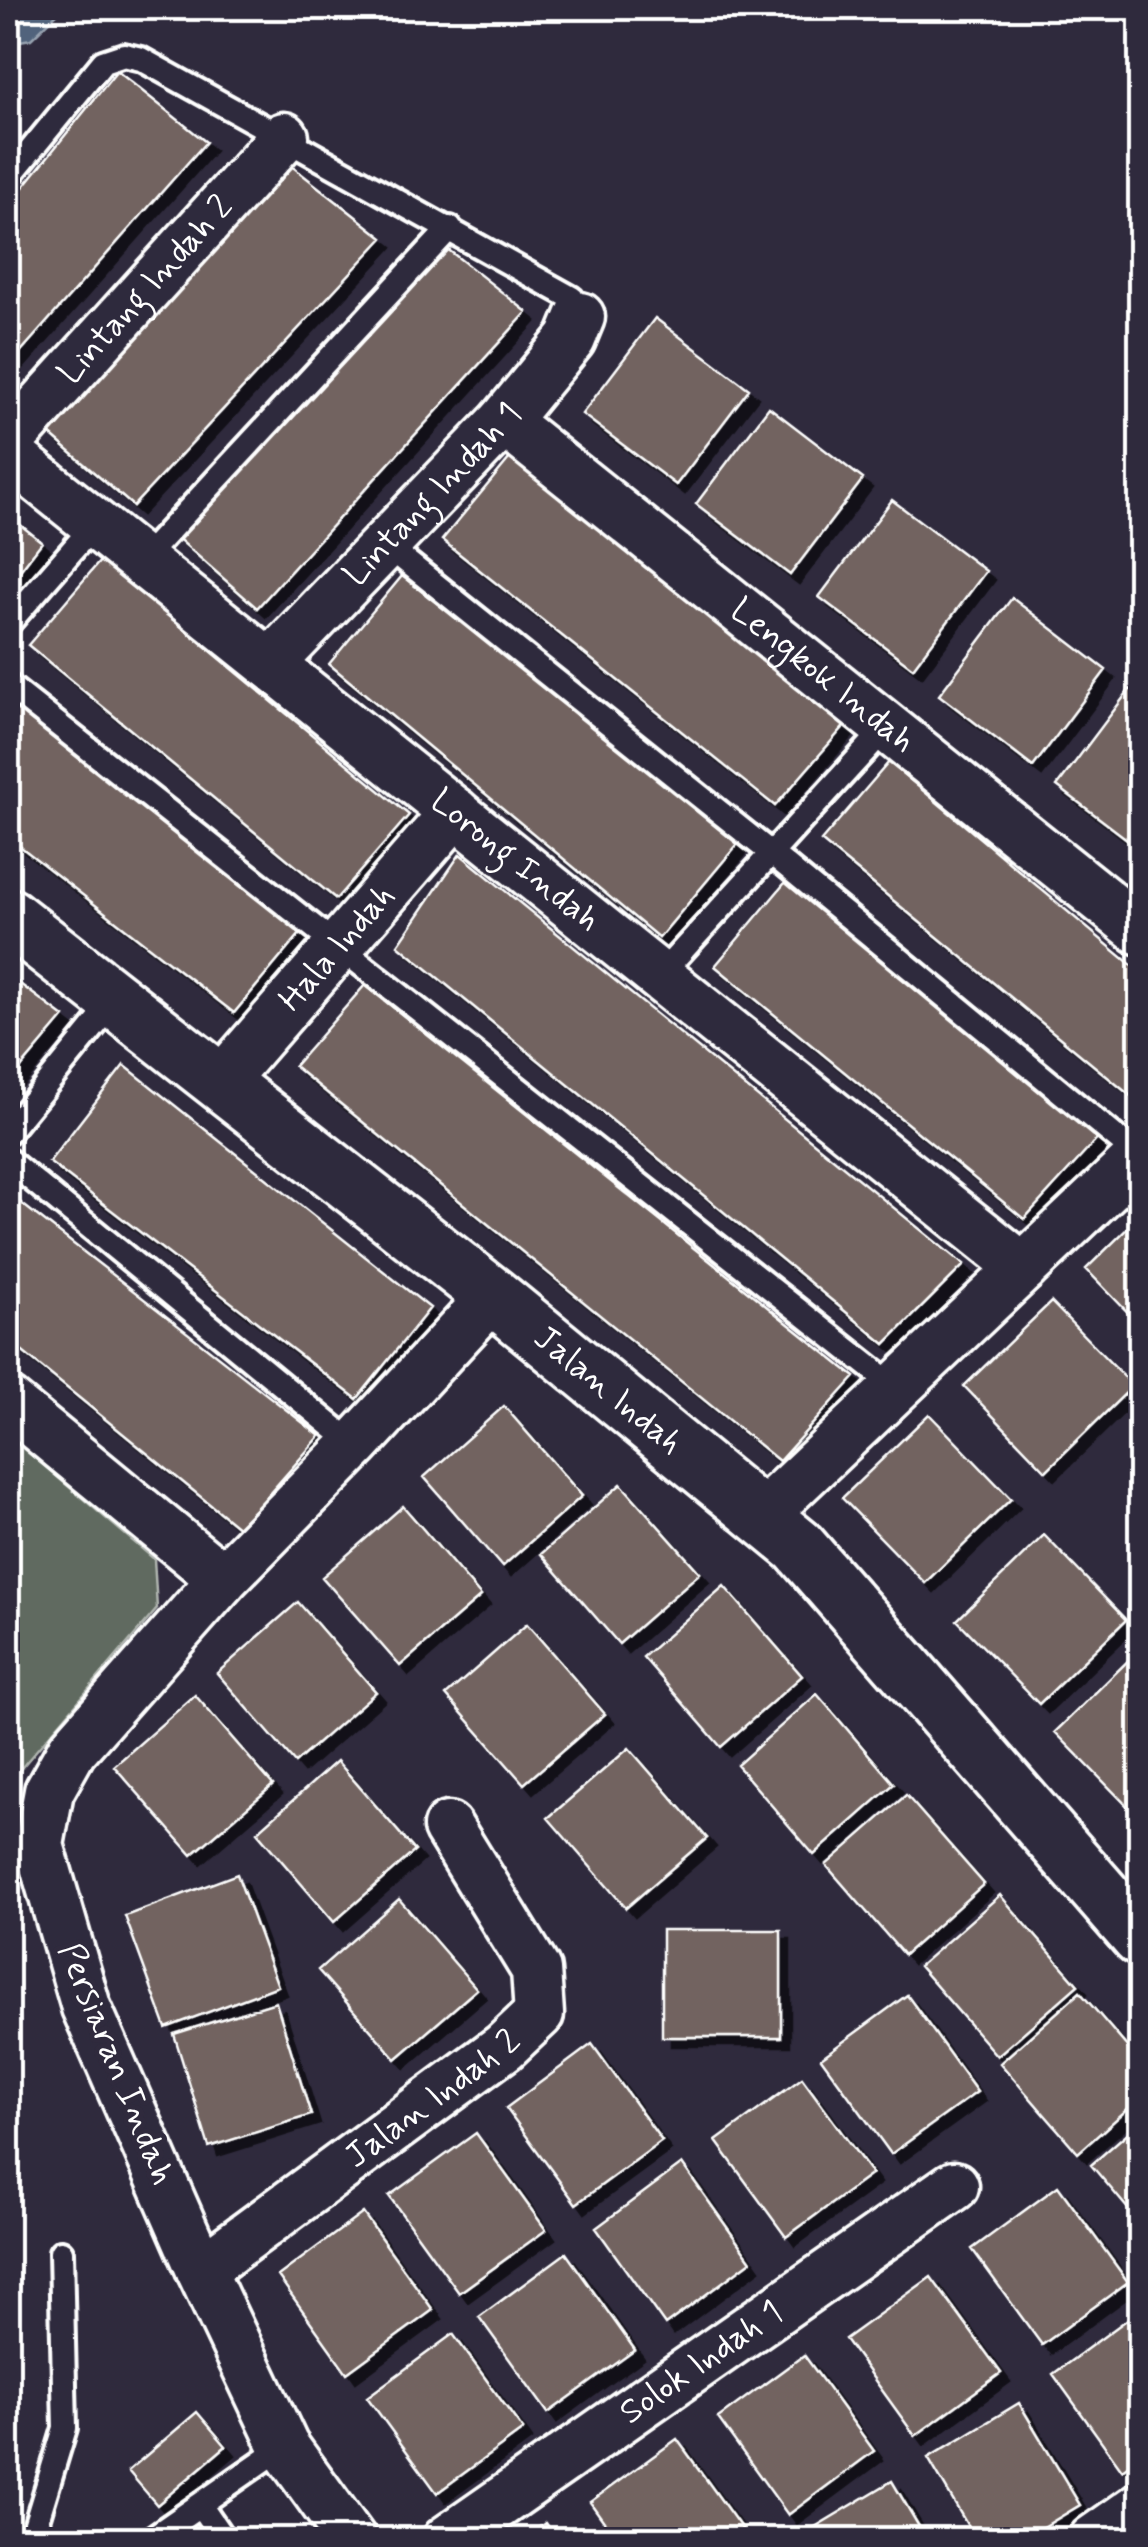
<svg xmlns="http://www.w3.org/2000/svg" width="1148" height="2547" font-family="Mynerve,sans-serif">
<defs>
<filter id="shadow"><feDropShadow dx="9" dy="9" stdDeviation="0" flood-color="#0009"/></filter>
</defs>
<rect width="100%" height="100%" fill="#2f2a3d"/>
<filter id="ink" filterUnits="userSpaceOnUse"><feTurbulence type="fractalNoise" baseFrequency=".01" numOctaves="2"/><feDisplacementMap in="SourceGraphic" scale="20" xChannelSelector="R" yChannelSelector="G"/><feConvolveMatrix kernelMatrix="1 2 1 2 8 2 1 2 1" color-interpolation-filters="sRGB"/></filter>
<g filter="url(#ink)">
<!-- green -->
<path fill="#616b60" stroke="#b0b5b0" stroke-width="2.5" d="M8,1435L154,1559L157,1609L11,1780L23,1843L8,1848Z"/>
<!-- water -->
<path fill="#51647c" stroke="#97a2b0" stroke-width="2.5" d="M8,8H63L31,39L8,43Z"/>
<!-- building -->
<path fill="#726460" stroke="#fff" stroke-width="2.5" filter="url(#shadow)" d="M117,71L206,142L8,366V206Z
M284,160L383,238L133,506L47,432Z
M441,244L527,312L257,608L174,535Z
M655,318L749,389L676,485L582,414Z
M769,407L863,479L790,575L696,504Z
M514,453L848,722L775,806L442,540Z
M892,500L986,571L913,668L819,597Z
M8,515L42,542L8,586Z
M101,560L409,815L336,899L28,645Z
M402,576L742,839L659,938L329,664Z
M1012,598L1106,670L1033,767L939,695Z
M1130,689L1140,697V849L1057,786Z
M8,693L305,928L234,1013L8,837Z
M889,762L1140,972V1088L1132,1097L821,841Z
M460,854L964,1265L885,1344L398,945Z
M789,878L1101,1135L1024,1219L715,966Z
M8,975L64,1017L8,1083Z
M365,985L855,1377L779,1461L294,1066Z
M124,1065L430,1308L357,1399L49,1162Z
M8,1193L320,1436L239,1528L8,1340Z
M1140,1216V1325L1086,1269Z
M1051,1302L1133,1386L1046,1471L964,1386Z
M504,1406L582,1496L502,1567L424,1477Z
M929,1414L1011,1499L925,1583L842,1498Z
M621,1484L700,1573L619,1644L541,1554Z
M403,1506L481,1596L400,1666L322,1577Z
M1044,1535L1126,1620L1039,1704L957,1620Z
M724,1586L802,1676L721,1747L643,1657Z
M298,1602L376,1692L295,1763L217,1673Z
M527,1624L605,1714L524,1784L446,1695Z
M1140,1649V1814L1138,1817L1055,1732Z
M817,1694L894,1784L814,1855L737,1765Z
M195,1695L273,1785L192,1855L114,1766Z
M629,1748L707,1838L626,1908L548,1818Z
M337,1761L415,1851L334,1922L257,1832Z
M906,1795L984,1884L904,1955L826,1865Z
M237,1874L278,1986L166,2028L125,1916Z
M1000,1895L1078,1985L997,2056L919,1966Z
M399,1899L477,1989L396,2059L318,1970Z
M662,1930H781V2037H662Z
M1080,1992L1140,2062V2098L1078,2153L1000,2063Z
M907,1995L977,2092L891,2154L821,2058Z
M276,2002L311,2115L209,2147L174,2034Z
M592,2044L662,2141L576,2204L506,2108Z
M802,2078L872,2174L786,2237L716,2141Z
M1140,2122V2223L1091,2165Z
M476,2133L546,2230L459,2293L389,2196Z
M682,2164L751,2261L665,2325L596,2228Z
M1058,2186L1128,2282L1042,2345L972,2249Z
M363,2213L433,2310L347,2373L278,2276Z
M566,2253L635,2350L548,2413L479,2317Z
M931,2277L1001,2373L915,2436L845,2339Z
M1140,2310V2457L1122,2470L1053,2374Z
M453,2334L523,2430L437,2493L367,2397Z
M804,2355L874,2451L788,2515L718,2418Z
M1019,2403L1080,2505L1022,2540H976L928,2458Z
M197,2412L226,2446L157,2505L128,2471Z
M677,2439L747,2536L742,2540H617L590,2502Z
M892,2481L927,2540H802L800,2536Z
M545,2523L557,2540H522Z"/>
<g fill="none" stroke-linecap="round" stroke-linejoin="round">
<defs>
<path id="lane" d="M8,178L103,62L124,55L141,59L572,298L580,317
M386,545L772,854L1140,1157
M141,561L450,228
M8,624L95,524
M8,685L898,1389
M659,976L885,729
M8,1132L114,1002
M8,1160L355,1445
M200,2505L224,2540
M31,2540L65,2428L61,2252
M149,2540L284,2446"/>
<g id="street">
<path id="s1" d="M504,421L1140,930"/>
<path id="s2" d="M8,442L284,137"/>
<path id="s3" d="M8,454L1023,1268"/>
<path id="s4" d="M270,664L504,421L571,339L580,317"/>
<path id="s5" d="M219,1084L455,812"/>
<path d="M8,1402L223,1579"/>
<path d="M763,1514L1140,1157"/>
<path id="s6" d="M201,2270L504,2047L539,2014L536,1970L448,1827"/>
<path d="M352,2540L284,2446L201,2270L86,2007L39,1845L49,1791L72,1750L223,1579L355,1445L493,1296"/>
<path id="s7" d="M447,2540L954,2186"/>
<path d="M1093,2540L1140,2507"/>
</g>
<g id="secondary">
<path id="s8" d="M8,916L493,1296L798,1546L1140,1938"/>
</g>
</defs>
<!-- lane casing -->
<use href="#lane" stroke="#fff" stroke-width="30"/>
<!-- street casing -->
<use href="#street" stroke="#fff" stroke-width="55"/>
<!-- secondary casing -->
<use href="#secondary" stroke="#fff" stroke-width="62"/>
<!-- lane -->
<use href="#lane" stroke="#2f2a3d" stroke-width="22"/>
<!-- street -->
<use href="#street" stroke="#2f2a3d" stroke-width="48"/>
<!-- secondary -->
<use href="#secondary" stroke="#2f2a3d" stroke-width="55"/>
</g>
</g>
<g text-anchor="middle" dominant-baseline="central" stroke-width="10" stroke-linejoin="round" paint-order="stroke">
<!-- street labels -->
<g font-size="35" fill="#fff" stroke="#2f2a3d">
<text stroke="none"><textPath href="#s2" startOffset="205">Lintang Indah 2</textPath></text>
<text stroke="none"><textPath href="#s4" startOffset="235">Lintang Indah 1</textPath></text>
<text stroke="none"><textPath href="#s1" startOffset="408">Lengkok Indah</textPath></text>
<text stroke="none"><textPath href="#s3" startOffset="650">Lorong Indah</textPath></text>
<text stroke="none"><textPath href="#s5" startOffset="180">Hala Indah</textPath></text>
<text stroke="none"><textPath href="#s8" startOffset="765">Jalan Indah</textPath></text>
<text transform="translate(116 2064) rotate(68)">Persiaran Indah</text>
<text stroke="none"><textPath href="#s6" startOffset="288">Jalan Indah 2</textPath></text>
<text stroke="none"><textPath href="#s7" startOffset="310">Solok Indah 1</textPath></text>
</g>
</g>
<!-- margin -->
<rect width="1148" height="2547" fill="none" stroke="#2f2a3d" stroke-width="40"/>
<rect x="20" y="20" width="1108" height="2507" fill="none" stroke="#fff" stroke-width="4" filter="url(#ink)"/>
</svg>
